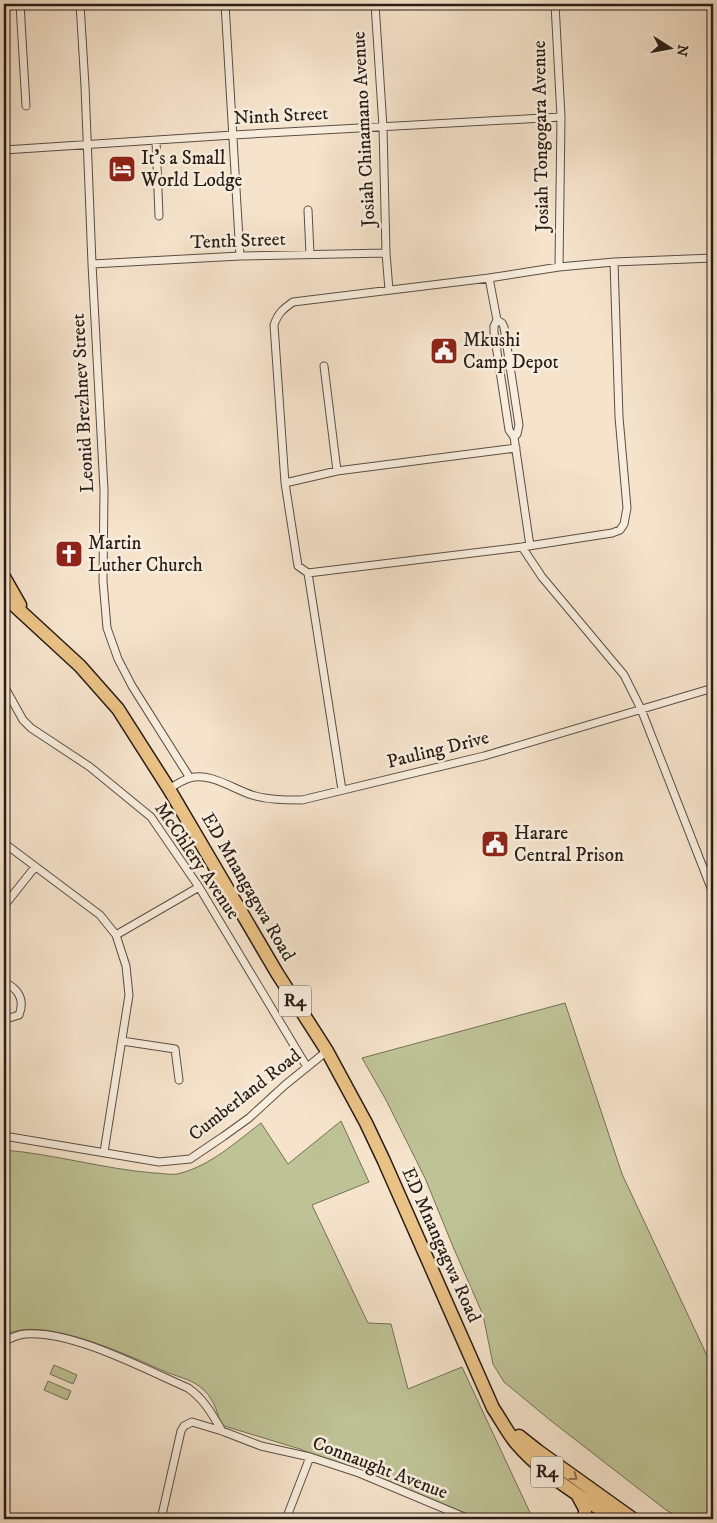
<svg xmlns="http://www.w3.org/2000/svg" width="717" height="1523" font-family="'IM FELL DW Pica',serif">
<rect width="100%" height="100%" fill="#f5e3cb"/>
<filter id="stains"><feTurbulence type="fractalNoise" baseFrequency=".004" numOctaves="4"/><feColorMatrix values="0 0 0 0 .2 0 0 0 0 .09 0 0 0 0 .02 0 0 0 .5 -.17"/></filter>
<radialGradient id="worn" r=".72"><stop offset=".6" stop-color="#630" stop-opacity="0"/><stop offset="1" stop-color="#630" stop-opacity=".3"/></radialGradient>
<!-- green -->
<path fill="#bec396" stroke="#737056" d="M565,1003L622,1174L710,1362L713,1361V1519H682L666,1510L550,1420L504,1382L493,1364L483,1315L454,1249L425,1178L386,1100L362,1058Z
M341,1121L369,1182L312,1205L368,1323L391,1324L408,1389L462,1367L533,1519H468L300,1449L221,1425C217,1411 213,1396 199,1386C190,1379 175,1376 164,1371C129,1356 39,1313 4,1336V1150C54,1154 104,1169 154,1173C162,1173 173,1176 181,1173C211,1165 236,1142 261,1123L288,1164Z
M54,1365L77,1375L73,1384L50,1374Z
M48,1381L71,1391L67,1400L44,1390Z"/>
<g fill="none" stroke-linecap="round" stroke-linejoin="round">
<defs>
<path id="street" d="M20,4L26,106
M80,4L85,86L92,264L104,490L103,581L107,628L118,659L132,686L190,778
M225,4L240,256
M375,4L383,127L386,253L389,290
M555,4L561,117L559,267
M156,141L159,216
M4,150L233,135L561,117
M308,210L310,254
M92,264L240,256L386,253
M489,278L497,320L494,326V332L509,430L514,437L530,546
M497,320L502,323L504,327L519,425L517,434L514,437
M324,366L337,471
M285,483L337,471L516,448
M522,547L542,577L624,675L641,709L713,893
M308,573L522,547L612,533L620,530L624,524L627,508L619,417L614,262
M4,686L23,720L31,728L90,767L151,817L199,887L307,1067
M169,789C175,785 183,780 190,778C210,772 233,789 252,795C268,800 285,800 302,800L484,756L713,688
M342,790L308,573L298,566L285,483L274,325C278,313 283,309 293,302L489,278L559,267L614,262L713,258
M4,843L100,915L116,935L126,966L129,995L104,1152
M4,906L35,867
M116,935L199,887
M4,982C19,989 25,1000 19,1015L9,1018L4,1016
M122,1041L175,1049L179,1080
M4,1136L159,1162L190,1159L224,1136L249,1118L285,1085L327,1051
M4,1342C10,1338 17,1335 25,1334C72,1330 144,1369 188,1388C204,1399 212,1414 222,1431
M161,1519L181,1431L184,1426L192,1422L222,1431L261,1446L310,1457L359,1473L469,1519
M286,1519L310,1457"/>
<path id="secondary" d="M597,1519L608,1506"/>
<path id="highway" d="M4,577L20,605
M4,596L80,666L118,709L169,789L277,973L327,1051L366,1123L384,1161L493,1408C501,1420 508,1433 516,1443C542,1474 581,1496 614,1519
M519,1436L538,1451L633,1519
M578,1496L585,1509V1519"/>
</defs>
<!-- street casing -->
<use href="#street" stroke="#5b4e44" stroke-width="9"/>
<!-- secondary casing -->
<use href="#secondary" stroke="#281d17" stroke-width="12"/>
<!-- highway casing -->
<use href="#highway" stroke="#281d17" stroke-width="15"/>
<!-- street -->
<use href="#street" stroke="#f8eddd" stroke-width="7"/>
<!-- secondary -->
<use href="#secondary" stroke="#f8eddd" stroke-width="10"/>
<!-- highway -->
<use href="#highway" stroke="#eac286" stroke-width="12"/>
</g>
<!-- one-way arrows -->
<defs><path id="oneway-chevron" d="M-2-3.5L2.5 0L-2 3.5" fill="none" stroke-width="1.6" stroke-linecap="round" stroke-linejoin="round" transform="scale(1.25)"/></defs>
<use stroke="#89704e" href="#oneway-chevron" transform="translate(574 1477) rotate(36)"/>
<!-- icons -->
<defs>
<symbol id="hotel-square" viewBox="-11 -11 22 22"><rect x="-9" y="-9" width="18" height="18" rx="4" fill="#8f2418" stroke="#f8eddd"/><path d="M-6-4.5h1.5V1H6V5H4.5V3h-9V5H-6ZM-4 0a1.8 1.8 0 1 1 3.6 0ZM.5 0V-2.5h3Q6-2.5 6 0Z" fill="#fff"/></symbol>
<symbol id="civic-square" viewBox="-11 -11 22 22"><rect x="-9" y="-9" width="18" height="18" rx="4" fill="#8f2418" stroke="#f8eddd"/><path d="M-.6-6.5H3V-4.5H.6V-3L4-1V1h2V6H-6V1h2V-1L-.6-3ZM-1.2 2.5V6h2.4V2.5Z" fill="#fff"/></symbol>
<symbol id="church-square" viewBox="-11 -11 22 22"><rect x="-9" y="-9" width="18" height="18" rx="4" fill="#8f2418" stroke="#f8eddd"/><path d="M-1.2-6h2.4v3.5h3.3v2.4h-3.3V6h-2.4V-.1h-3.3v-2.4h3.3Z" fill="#fff"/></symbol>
</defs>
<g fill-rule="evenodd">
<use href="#hotel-square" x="106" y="153" width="32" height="32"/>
<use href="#civic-square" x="428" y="335" width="32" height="32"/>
<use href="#church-square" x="53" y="538" width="32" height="32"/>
<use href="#civic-square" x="479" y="828" width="32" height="32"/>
</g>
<g text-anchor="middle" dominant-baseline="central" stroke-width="5" stroke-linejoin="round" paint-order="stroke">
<!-- shield labels -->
<g fill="#f8eddd" stroke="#665b52" stroke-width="1">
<rect x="279" y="985.5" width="32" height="31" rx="4"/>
<rect x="531" y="1456.5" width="32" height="31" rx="4"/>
</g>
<g font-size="18" font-weight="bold" fill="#281d17">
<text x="295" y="1001">R4</text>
<text x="547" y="1472">R4</text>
</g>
<!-- street labels -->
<g font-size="19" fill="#281d17" stroke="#f8eddd">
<text transform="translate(281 116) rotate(-3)">Ninth Street</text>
<text transform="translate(364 129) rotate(-93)">Josiah Chinamano Avenue</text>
<text transform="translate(541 136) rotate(-91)">Josiah Tongogara Avenue</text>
<text transform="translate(238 241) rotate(-2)">Tenth Street</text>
<text transform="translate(83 403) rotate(-93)">Leonid Brezhnev Street</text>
<text transform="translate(438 750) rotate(-14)">Pauling Drive</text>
<text transform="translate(197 861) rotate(56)">McChlery Avenue</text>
<text transform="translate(248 887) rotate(60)">ED Mnangagwa Road</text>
<text transform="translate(245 1095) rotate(-38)">Cumberland Road</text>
<text transform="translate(441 1245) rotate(66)">ED Mnangagwa Road</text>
<text transform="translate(380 1468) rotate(21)">Connaught Avenue</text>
</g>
<!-- poi labels -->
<g font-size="19" fill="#281d17" stroke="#f8eddd" text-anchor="start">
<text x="141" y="158">It's a Small<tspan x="141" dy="22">World Lodge</tspan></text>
<text x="463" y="340">Mkushi<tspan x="463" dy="22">Camp Depot</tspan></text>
<text x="88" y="543">Martin<tspan x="88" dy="22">Luther Church</tspan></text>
<text x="514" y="833">Harare<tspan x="514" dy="22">Central Prison</tspan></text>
</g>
</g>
<!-- margin -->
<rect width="717" height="1523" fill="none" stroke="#f5e3cb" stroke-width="20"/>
<rect x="5" y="5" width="707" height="1513" fill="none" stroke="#281d17" stroke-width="2.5"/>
<rect x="10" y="10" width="697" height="1503" fill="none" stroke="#281d17"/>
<!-- north arrow -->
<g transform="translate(670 48) rotate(101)" stroke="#f8eddd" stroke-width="4" paint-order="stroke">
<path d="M0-4L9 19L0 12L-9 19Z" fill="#281d17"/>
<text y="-8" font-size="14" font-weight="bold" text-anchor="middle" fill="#281d17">N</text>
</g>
<rect width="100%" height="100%" filter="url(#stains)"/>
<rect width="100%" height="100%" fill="url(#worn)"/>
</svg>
